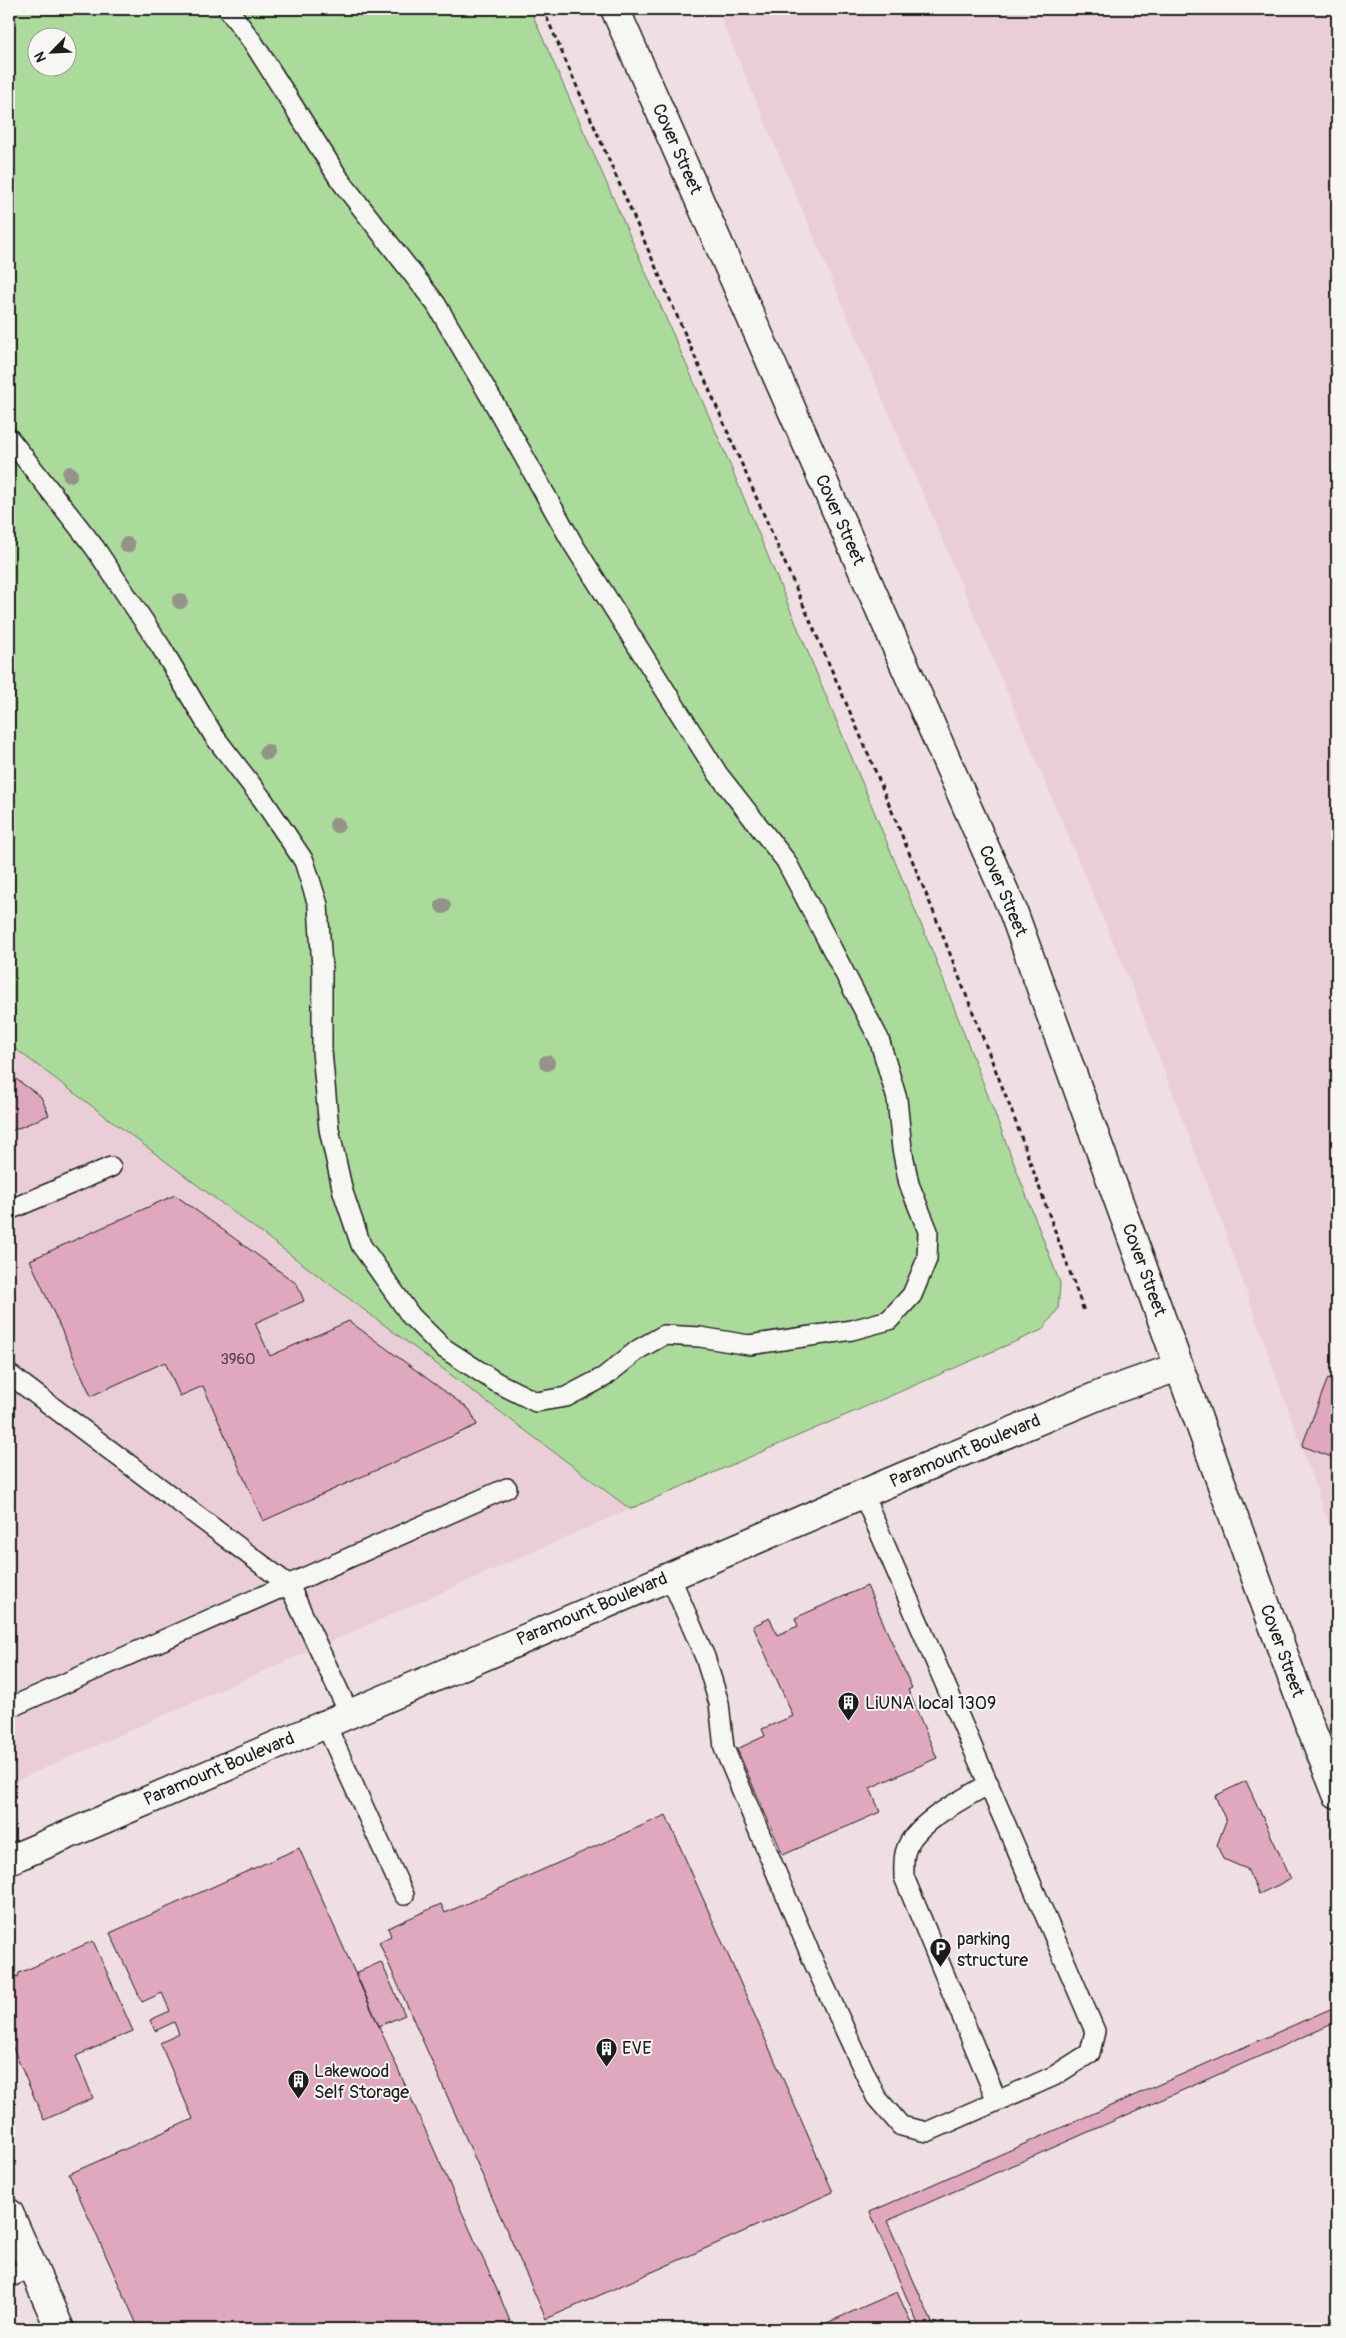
<svg xmlns="http://www.w3.org/2000/svg" width="1346" height="2338" font-family="Pangolin,sans-serif">
<rect width="100%" height="100%" fill="#efdfe2"/>
<filter id="ink" filterUnits="userSpaceOnUse"><feTurbulence type="fractalNoise" baseFrequency=".02" numOctaves="2"/><feDisplacementMap in="SourceGraphic" scale="10" xChannelSelector="R" yChannelSelector="G"/><feConvolveMatrix kernelMatrix="1 2 1 2 8 2 1 2 1" color-interpolation-filters="sRGB"/></filter>
<g filter="url(#ink)">
<!-- built -->
<path fill="#eaced7" d="M717,9H1337V1548L1223,1226L1133,989Z
M9,1044L630,1509L9,1784Z"/>
<!-- green -->
<path fill="#abdb9b" stroke="#647c5c" fill-rule="evenodd" d="M9,9H530L723,448L935,958L1060,1283L1058,1309L1042,1330L630,1509L9,1044ZM38,38H68V68H38Z"/>
<!-- building -->
<path fill="#dfa8be" stroke="#1c1c1c" d="M9,1074L41,1097L49,1115L9,1132Z
M175,1195L297,1284L304,1301L255,1323L270,1356L349,1321L470,1410L477,1425L263,1521L203,1386L180,1396L165,1362L91,1396L30,1260Z
M1328,1378L1335,1381L1337,1378V1459L1302,1446Z
M867,1586L912,1688L908,1690L937,1758L870,1788L880,1812L783,1855L737,1749L765,1736L762,1729L793,1716L753,1626L770,1618L777,1635L798,1626L795,1618Z
M1246,1781L1291,1879L1259,1894L1247,1869L1223,1859L1217,1845L1226,1821L1215,1796Z
M666,1815L833,2192L546,2319L379,1942L391,1936L388,1928L441,1904L445,1913Z
M299,1848L501,2299L513,2329H139L69,2174L193,2119L160,2043L179,2034L174,2022L155,2031L150,2020L170,2011L162,1993L142,2002L110,1933Z
M93,1941L133,2031L76,2056L93,2098L44,2120L9,2039V1974L18,1977L19,1973Z
M381,1962L405,2015L379,2026L356,1973Z
M1337,2006V2022L887,2221L935,2329H920L870,2212Z
M897,2292L914,2329H813Z"/>
<g fill="none" stroke-linecap="round" stroke-linejoin="round">
<defs>
<path id="lane" d="M9,438L95,548L161,647L214,736L263,800L304,861L318,905L322,968V1051L329,1129L343,1192L361,1245L411,1316L442,1347L496,1382L536,1402L566,1397L604,1377L639,1349L664,1335L700,1337L749,1345L852,1330L889,1320L912,1295L927,1259L928,1231L909,1184L902,1149L897,1099L879,1039L786,861L718,774L573,544L494,403L436,304L340,180L254,44L228,9
M9,1210L111,1167
M9,1374L289,1585L349,1713
M670,1576L705,1657L719,1703L724,1748L814,1963L876,2097L901,2126L927,2132L1054,2076L1090,2053L1095,2031L863,1494
M9,1708L507,1488
M325,1723L404,1895
M989,1784C965,1798 915,1822 906,1850C903,1857 904,1869 904,1877L997,2101
M9,2278L32,2267"/>
<path id="street" d="M9,2213L60,2329"/>
<path id="secondary" d="M615,9L1013,911L1308,1721L1337,1794
M9,1860L902,1477L1107,1392L1178,1367"/>
</defs>
<!-- lane casing -->
<use href="#lane" stroke="#1c1c1c" stroke-width="22"/>
<!-- street casing -->
<use href="#street" stroke="#1c1c1c" stroke-width="31"/>
<!-- secondary casing -->
<use href="#secondary" stroke="#1c1c1c" stroke-width="31"/>
<!-- path -->
<path stroke="#1c1c1c" stroke-width="3" stroke-dasharray="5 4" stroke-linecap="butt" d="M543,9L867,751L934,913L1012,1112L1084,1311"/>
<!-- lane -->
<use href="#lane" stroke="#f6f6f2" stroke-width="19"/>
<!-- street -->
<use href="#street" stroke="#f6f6f2" stroke-width="28"/>
<!-- secondary -->
<use href="#secondary" stroke="#f6f6f2" stroke-width="28"/>
</g>
<!-- trees -->
<g fill="#93938a">
<circle cx="70" cy="474" r="8"/>
<circle cx="127" cy="545" r="8"/>
<circle cx="180" cy="601" r="8"/>
<circle cx="267" cy="752" r="8"/>
<circle cx="337" cy="825" r="8"/>
<circle cx="443" cy="906" r="8"/>
<circle cx="547" cy="1063" r="8"/>
</g>
</g>
<!-- icons -->
<defs>
<symbol id="building-pin" viewBox="-11 -11 22 30"><path d="M0 17L-7.5 6A9.5 9.5 0 1 1 7.5 6Z" fill="#1c1c1c" stroke="#f6f6f2"/><path d="M-4-6H4V6H1V3H-1V6H-4ZM-2.5-4.3h1.7v1.8h-1.7ZM.8-4.3h1.7v1.8H.8ZM-2.5-1h1.7V.8h-1.7ZM.8-1h1.7V.8H.8Z" fill="#fff"/></symbol>
<symbol id="parking-pin" viewBox="-11 -11 22 30"><path d="M0 17L-7.5 6A9.5 9.5 0 1 1 7.5 6Z" fill="#1c1c1c" stroke="#f6f6f2"/><path d="M-3.5-5.5H1a3.5 3.5 0 0 1 0 7H-1V5.5H-3.5ZM-1-3.4V-.6H.8a1.4 1.4 0 0 0 0-2.8Z" fill="#fff"/></symbol>
</defs>
<g fill-rule="evenodd">
<use href="#building-pin" x="836" y="1690" width="25" height="34"/>
<use href="#parking-pin" x="928" y="1936" width="25" height="34"/>
<use href="#building-pin" x="594" y="2036" width="25" height="34"/>
<use href="#building-pin" x="286" y="2068" width="25" height="34"/>
</g>
<g text-anchor="middle" dominant-baseline="central" stroke-width="4" stroke-linejoin="round" paint-order="stroke">
<!-- number labels -->
<g font-size="15" fill="#4d3f44">
<text x="238" y="1359">3960</text>
</g>
<!-- street labels -->
<g font-size="18" fill="#1c1c1c" stroke="#f6f6f2">
<text transform="translate(677 149) rotate(66)">Cover Street</text>
<text transform="translate(840 520) rotate(66)">Cover Street</text>
<text transform="translate(1003 891) rotate(67)">Cover Street</text>
<text transform="translate(1144 1270) rotate(70)">Cover Street</text>
<text transform="translate(965 1451) rotate(-23)">Paramount Boulevard</text>
<text transform="translate(592 1609) rotate(-23)">Paramount Boulevard</text>
<text transform="translate(1282 1651) rotate(70)">Cover Street</text>
<text transform="translate(219 1769) rotate(-23)">Paramount Boulevard</text>
</g>
<!-- poi labels -->
<g font-size="18" fill="#1c1c1c" stroke="#f6f6f2" text-anchor="start">
<text x="865" y="1703">LiUNA local 1309</text>
<text x="957" y="1939">parking<tspan x="957" dy="21">structure</tspan></text>
<text x="622" y="2048">EVE</text>
<text x="314" y="2071">Lakewood<tspan x="314" dy="21">Self Storage</tspan></text>
</g>
</g>
<!-- margin -->
<rect width="1346" height="2338" fill="none" stroke="#f6f6f2" stroke-width="30"/>
<rect x="15" y="15" width="1316" height="2308" fill="none" stroke="#1c1c1c" stroke-width="2" filter="url(#ink)"/>
<!-- north arrow -->
<g transform="translate(52 52) rotate(246)"><circle r="24" fill="#f6f6f2" stroke="#9f9f9c"/>
<path d="M0-4L9 19L0 12L-9 19Z" fill="#1c1c1c"/>
<text y="-8" font-size="14" font-weight="bold" text-anchor="middle" fill="#1c1c1c">N</text>
</g>
</svg>
